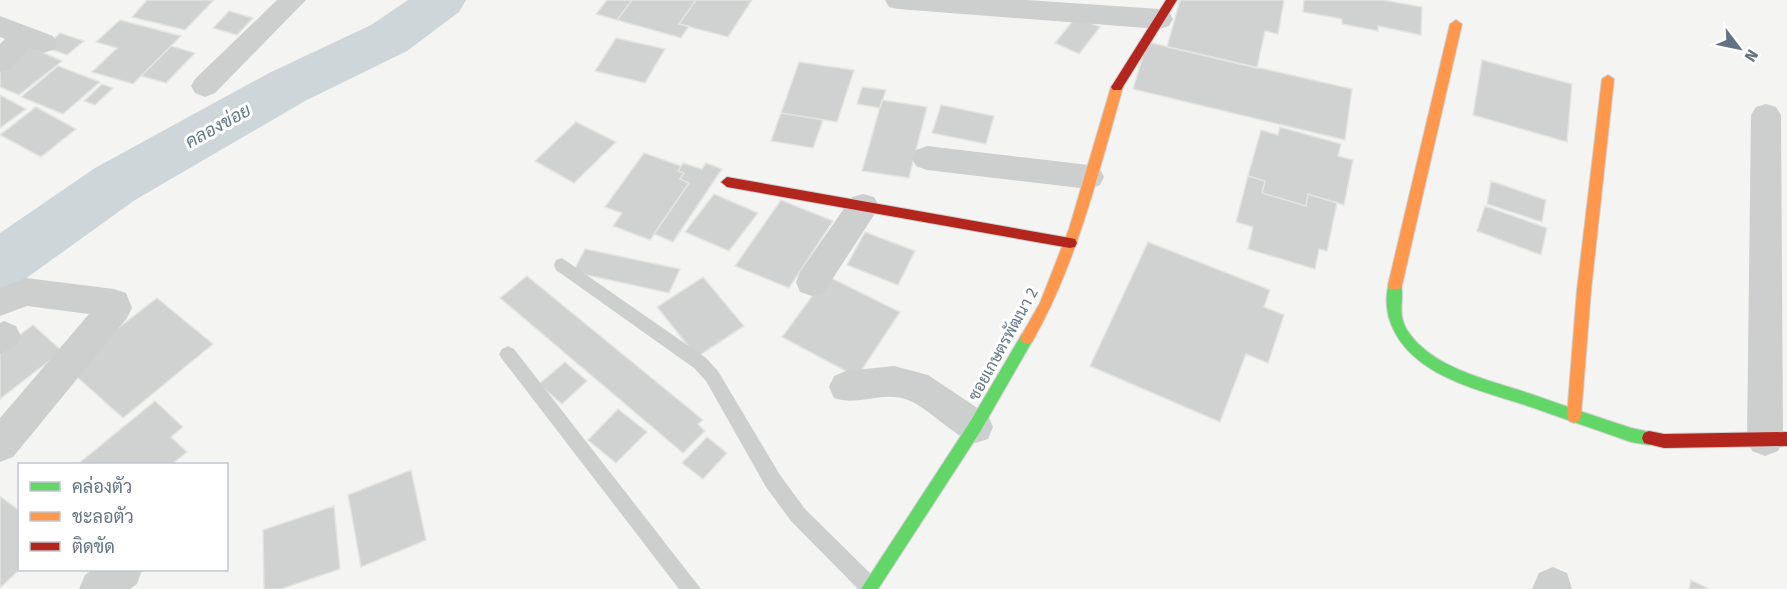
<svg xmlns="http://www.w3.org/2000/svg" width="1787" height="589" font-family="'Fira Sans',Sarabun,sans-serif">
<rect width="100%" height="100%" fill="#f4f4f2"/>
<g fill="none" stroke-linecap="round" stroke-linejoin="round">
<!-- river -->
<path fill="#ced6d9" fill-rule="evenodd" d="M408,0H466L459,12L407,51L305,101L135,200L21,282L0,290V233L95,168L269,73L371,25Z"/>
</g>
<!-- building -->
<path fill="#d0d1d1" stroke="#e4e4e2" stroke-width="1.5" d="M147,0H214L185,30L132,17Z
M607,0H632L617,20L596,14Z
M632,0H696L679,24L689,26L681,38L617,20Z
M696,0H752L728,37L679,24Z
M1180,0H1284L1278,34L1265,31L1257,68L1167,47Z
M1304,0H1383L1422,7L1421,35L1378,26V31L1342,24V19L1303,12Z
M229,11L253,18L237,35L213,28Z
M1076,17L1100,27L1079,54L1055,43Z
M120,20L181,36L133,84L92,72L117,48L96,42Z
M60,33L84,41L67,55L44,47Z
M616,38L665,49L645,83L595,71Z
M1147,42L1352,89L1345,140L1133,89Z
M28,46L62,61L19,95L0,87V68Z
M171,46L195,53L166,83L141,76Z
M1482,60L1572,84L1567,142L1473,115Z
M799,62L854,70L837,122L781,113Z
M58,66L100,82L63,114L21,97Z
M102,84L113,88L95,105L84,101Z
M862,87L886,90L880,108L857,104Z
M0,95L26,109L0,128Z
M882,100L927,107L909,178L862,171Z
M941,105L994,116L986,144L932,133Z
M36,107L76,129L41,157L0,135Z
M781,113L823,120L813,148L771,141Z
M576,122L616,142L574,183L535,161Z
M1280,127L1341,144L1338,156L1353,160L1344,205L1308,194L1306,206L1262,193L1265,181L1248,176L1261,130L1278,135Z
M644,153L681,166L678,171L684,173L680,179L689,183L650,240L613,226L622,213L605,207Z
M683,163L702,169L706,163L722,169L673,242L654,234L689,183L680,179L684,173L678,171Z
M1248,176L1265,181L1262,193L1306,206L1308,194L1337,203L1327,251L1319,249L1315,269L1248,249L1253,227L1236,222Z
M1491,181L1546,200L1542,222L1487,204Z
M714,194L758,213L729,251L685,232Z
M781,200L833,221L789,288L735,266Z
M1485,206L1547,228L1541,255L1477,231Z
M865,232L915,251L898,285L847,265Z
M1148,242L1270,290L1264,307L1284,315L1268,363L1246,354L1220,422L1090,366Z
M585,249L680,269L669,293L573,272Z
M527,276L703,420L698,424L705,431L683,453L500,298Z
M827,276L900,312L857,377L782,337Z
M703,277L744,326L697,357L657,307Z
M157,298L213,344L123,418L67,368Z
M33,325L62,351L0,399V350Z
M565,362L587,381L562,404L539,384Z
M155,401L183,427L171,437L187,452L172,464H78Z
M618,409L647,432L616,463L588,440Z
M707,437L727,453L703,479L682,463Z
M411,470L426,540L361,567L348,495Z
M0,496L20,511V569L0,588Z
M334,506L340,569L281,589H264L263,530Z
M1691,580L1709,589H1689Z"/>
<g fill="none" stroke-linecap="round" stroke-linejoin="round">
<defs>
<path id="fast" d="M1395,279L1400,281C1406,295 1396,312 1407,330C1432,369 1490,380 1531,394C1564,406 1598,417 1631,428L1654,433L1656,438L1654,443L1649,445L1631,442C1598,430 1564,419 1531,407C1482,390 1409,377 1390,321C1386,310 1385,293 1390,281Z
M1027,332L1032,334L1034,338L980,432L878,589H861L970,422L1022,334Z"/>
<path id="slow" d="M1456,20L1462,24L1402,285L1400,289H1390L1388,285L1450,24Z
M1608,75L1614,79L1591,290L1581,416L1579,421L1574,423L1569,421L1567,416L1577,290L1602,79Z
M1117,83L1123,87C1098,174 1077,263 1032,342L1027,344L1022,342L1020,338L1040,303L1069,229L1111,87Z"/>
<path id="jam" d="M1166,0H1177L1121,90H1113L1111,87L1113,84Z
M727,177L1070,238L1075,239L1077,243L1075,247L1070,248L727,187L721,182Z
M1649,431L1664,434L1787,432V446L1664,448L1644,443L1642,438L1644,433Z"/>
</defs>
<!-- fast casing -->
<use href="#fast" stroke="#cfd1d2" stroke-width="2"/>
<!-- slow casing -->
<use href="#slow" stroke="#cfd1d2" stroke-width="2"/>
<!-- jam casing -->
<use href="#jam" stroke="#cfd1d2" stroke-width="2"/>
<!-- lane -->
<path fill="#cdcfcf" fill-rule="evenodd" d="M562,258L706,358L718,371L780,475L805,509L877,580L879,589H858L791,521L766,487L706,381L694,368L556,270L554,265L556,260Z
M508,346L514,349L701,589H679L502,359L499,354L502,349Z"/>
<!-- street -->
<path fill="#cdcfcf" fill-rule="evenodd" d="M277,0H306L215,93L205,97L195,93L191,86L195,79Z
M885,0H1027L1159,9L1169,12L1173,19L1169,26L1159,29L898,9L889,7Z
M0,16L53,36L57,43L53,50L43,53L29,48L10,69L0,72V44L5,39L0,37Z
M1766,104L1776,107L1781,115L1783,439L1778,451L1765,456L1752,451L1747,439L1751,115L1756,107Z
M927,146L1089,165L1100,169L1104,177L1100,185L1089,189L927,170L916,166L912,158L916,150Z
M863,194L874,197L879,206L874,215L824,292L812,296L800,292L796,282L800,272L852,197Z
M26,278L114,289L126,293L132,308L127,318L13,457L0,462V418L89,314L27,306L0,316V288Z
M4,321L16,326L21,336L16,346L0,354V323Z
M894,366L928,375L988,415L993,427L988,439L975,443C950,434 932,410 908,400C884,390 858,407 834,398L829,387L834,376L846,371Z
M1553,567L1567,573L1572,589H1532L1539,573Z
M92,570H142L137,584L130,589H79L85,575Z"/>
<!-- fast -->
<use href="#fast" fill="#63d668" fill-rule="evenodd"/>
<!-- slow -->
<use href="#slow" fill="#ff974d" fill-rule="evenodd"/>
<!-- jam -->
<use href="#jam" fill="#b3261e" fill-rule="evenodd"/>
</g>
<g text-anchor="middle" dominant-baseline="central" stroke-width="6" stroke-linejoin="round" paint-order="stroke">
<!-- street labels -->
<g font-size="16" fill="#627484" stroke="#fff">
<text transform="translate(1003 344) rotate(-61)">ซอยเกษตรพัฒนา 2</text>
</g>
<!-- water labels -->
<g font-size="18" font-style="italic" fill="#5e7782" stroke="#fff">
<text transform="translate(218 126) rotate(-29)">คลองข่อย</text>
</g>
</g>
<!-- legend -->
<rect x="18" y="463" width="210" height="108" fill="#ffffff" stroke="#c0c7ce" stroke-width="1.5"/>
<rect x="30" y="482" width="30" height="9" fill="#63d668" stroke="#c0c7ce" stroke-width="1.5"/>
<text x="72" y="493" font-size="18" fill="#627484">คล่องตัว</text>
<rect x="30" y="512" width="30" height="9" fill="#ff974d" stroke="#c0c7ce" stroke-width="1.5"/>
<text x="72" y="523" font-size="18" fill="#627484">ชะลอตัว</text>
<rect x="30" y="542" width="30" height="9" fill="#b3261e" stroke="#c0c7ce" stroke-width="1.5"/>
<text x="72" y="553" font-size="18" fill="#627484">ติดขัด</text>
<!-- north arrow -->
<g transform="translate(1739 48) rotate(122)" stroke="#ffffff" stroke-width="4.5" paint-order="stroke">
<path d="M0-4.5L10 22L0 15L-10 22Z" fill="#627484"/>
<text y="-9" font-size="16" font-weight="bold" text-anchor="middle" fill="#627484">N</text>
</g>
</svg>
